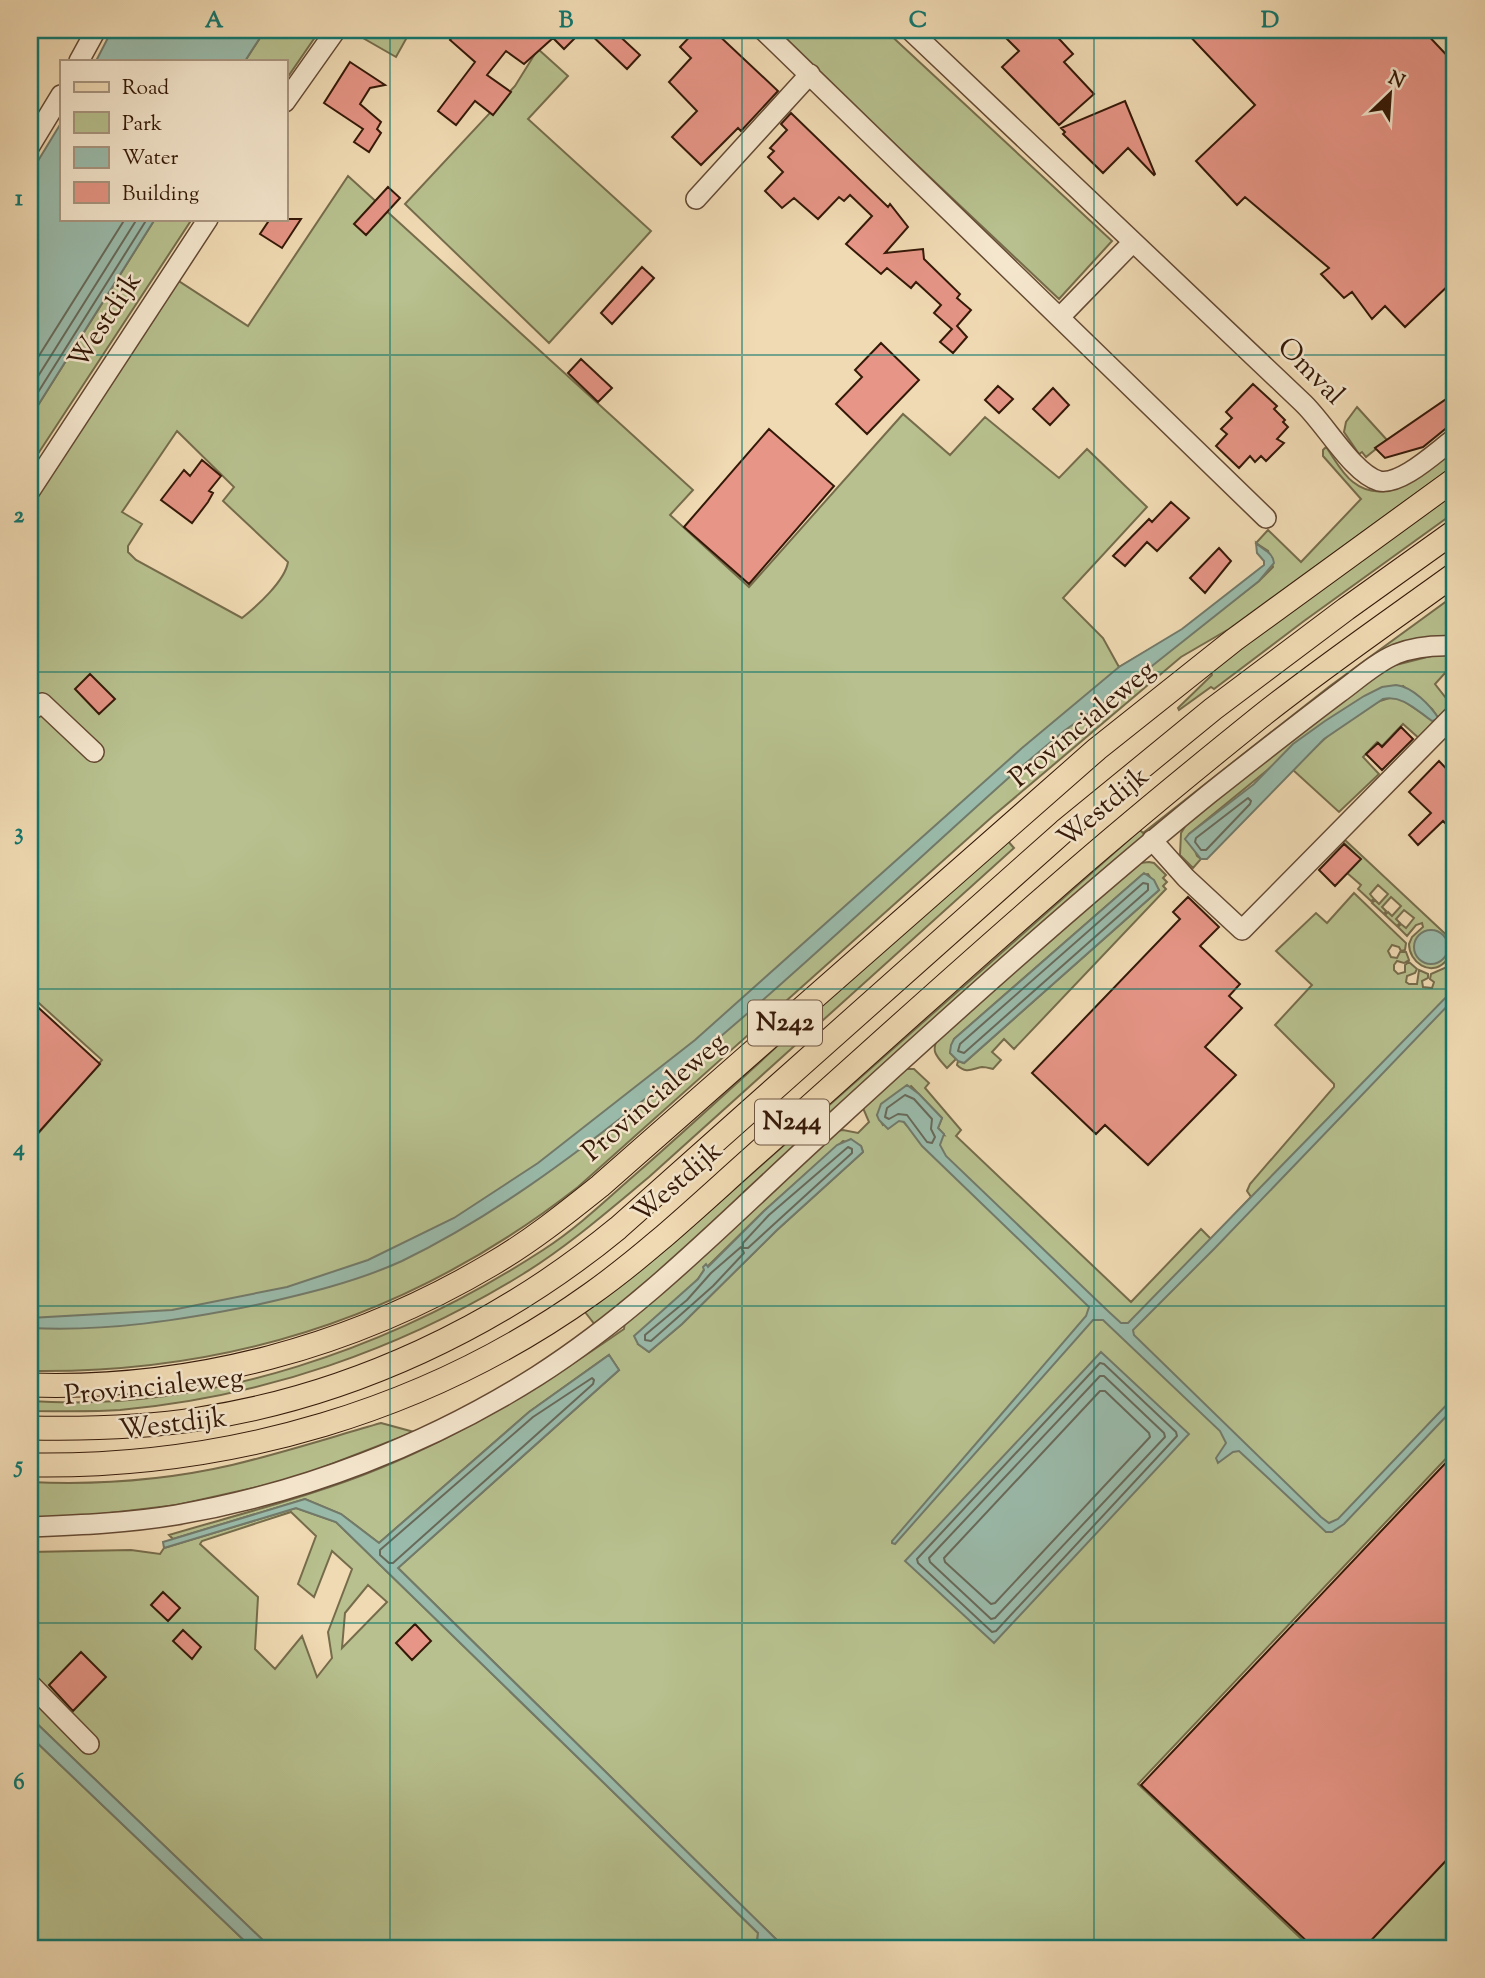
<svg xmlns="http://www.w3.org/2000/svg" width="1485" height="1978" font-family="'Sorts Mill Goudy',serif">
<rect width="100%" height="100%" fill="#f0dab3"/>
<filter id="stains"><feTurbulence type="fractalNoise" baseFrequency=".00286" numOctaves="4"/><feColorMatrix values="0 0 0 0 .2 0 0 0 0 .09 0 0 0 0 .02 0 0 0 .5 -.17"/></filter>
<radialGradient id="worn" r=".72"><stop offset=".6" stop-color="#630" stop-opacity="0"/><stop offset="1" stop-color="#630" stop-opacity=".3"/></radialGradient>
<!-- green -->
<path fill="#b7c08e" stroke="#766c4b" stroke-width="2" fill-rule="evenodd" d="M265,30H320L285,81V61H245Z
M349,30H411L396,57Z
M774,30H885L1112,241L1059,299Z
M538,49L568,76L528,119L651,231L549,343L405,204L515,86Z
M348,176L693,490L670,515L749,587L903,414L950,455L985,417L1059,478L1087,449L1147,507L1063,598L1103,638L1119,667L1167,639L1173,647L1259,581L1273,567L1268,551L1256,543L1268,530L1301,562L1361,499L1323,456V450L1326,447C1334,458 1342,474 1353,482C1388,510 1428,469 1455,449V465L1229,629L1181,657L993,816L578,1187C417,1313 234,1374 30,1371V1143L102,1060L30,995V508L177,280L248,326ZM177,431L234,487L223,501L288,562C285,581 257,606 242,618L136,560L128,552V546L142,524L122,512Z
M155,219H192L30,466V418Z
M1357,407L1387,440L1366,457L1362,452L1359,454L1344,432L1346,422Z
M1455,493V512L1304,621L1214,689L1211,687L1179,710L1178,708L1212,675L1211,672L1279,619Z
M1455,595V637L1394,651L776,1163L744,1192L693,1244L596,1326L585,1312L615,1290L703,1217L1140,830L1143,833L1330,686Z
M1435,655H1455V683L1445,673L1435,684L1449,702L1448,708L1439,719L1432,709L1403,686L1276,763L1189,834L1197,856L1201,859L1193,868L1180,855L1181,833L1186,825L1304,726L1384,668Z
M1394,697L1402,700L1435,722L1421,740L1403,724L1382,746L1377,742L1363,757L1379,774L1339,812L1293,770C1319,743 1357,704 1394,697Z
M1007,840L1014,848L649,1177C608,1211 568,1246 523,1274C400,1350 263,1397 120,1410C90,1412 60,1411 30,1411V1401C209,1413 394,1347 543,1250C574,1230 601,1205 629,1180C673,1142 716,1102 759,1063C840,987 924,914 1007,840Z
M1345,840L1455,943C1453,947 1450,957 1445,962C1430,977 1409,962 1409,944L1412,937L1423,927L1422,923L1416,925L1407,936L1398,927L1401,924L1406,928L1414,918L1404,910L1396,919L1400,923L1397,926L1385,915L1388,912L1392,916L1401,906L1391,897L1382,907L1386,911L1384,914L1372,903L1375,900L1379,904L1388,894L1378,885L1370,894L1374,899L1371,901L1358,889L1361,885L1347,873L1360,859L1343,842Z
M1149,862L1154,863L1166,875L1163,878L1167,882L1163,886L1166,889L1014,1049L1004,1039L992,1052L1001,1060L993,1069C989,1068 986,1067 982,1067C972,1069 966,1074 957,1065L958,1061L964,1063L1159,890L1148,874L1142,875L954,1039L950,1053L956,1059L947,1068C936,1056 930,1051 939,1036L1140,863Z
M1354,893L1406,943L1405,950L1401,951L1399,947L1392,945L1388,951L1391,957L1397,958L1400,952H1406L1409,960L1404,963L1397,961L1394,965V970L1398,974L1405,972V965L1409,962L1417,969L1415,973L1407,976L1406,982L1409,984H1417L1419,970L1428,974V978L1422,981L1423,987L1432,988L1434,982L1430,979L1431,974L1447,967L1455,956V1449L1138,1784L1311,1948H785L398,1568L619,1370L609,1355L529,1412L379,1543L341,1514L305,1499L173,1539L169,1535C233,1516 300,1499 363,1475C457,1439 542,1386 624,1329L625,1321L831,1132L843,1130L858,1133L869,1122L863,1108L906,1069H914L929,1083L925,1088L961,1130L956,1136L1131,1302L1201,1229L1211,1239L1251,1197L1247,1191L1250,1184L1334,1087V1084L1275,1025L1312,985L1276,951L1316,913L1327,923ZM911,1086L942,1118L938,1128L944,1135L911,1130L902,1120L883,1125L877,1115ZM843,1141L861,1146L863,1152L777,1230L682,1324L649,1352L638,1344L698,1279L704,1270L764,1211Z
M381,1423L414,1432L293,1479L177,1505L76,1517L30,1519V1482C96,1485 167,1480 232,1465C282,1453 332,1437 381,1423Z
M296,1508L336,1522L758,1933L757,1943L771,1948H271L30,1717V1552L131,1550L160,1554L164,1548ZM291,1512L316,1536L298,1584L314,1597L332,1551L352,1569L328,1632L332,1658L317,1677L302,1636L275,1669L255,1649L258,1597L200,1544L202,1541ZM368,1585L387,1602L342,1648L345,1613Z
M30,1736L252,1948H30Z
M1455,1850V1948H1362Z"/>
<!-- water -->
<path fill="#9abbab" stroke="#727a6a" stroke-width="2" d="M112,30H265L245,61H96Z
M61,123V219H155L30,418V174Z
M1256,543C1263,550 1273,552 1274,563L1259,581L1128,685L1064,731L1014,773C893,881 776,994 650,1095C571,1158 492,1217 402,1261C356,1282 305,1294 256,1305C182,1320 106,1332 30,1328V1318L172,1310L287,1287L368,1260L454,1218L538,1163L695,1040L1022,748L1119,667L1182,629L1264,565V561L1257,553Z
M1396,685C1413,687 1430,705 1439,719L1432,721C1416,710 1403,695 1383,699L1324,739L1207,859H1201L1185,839L1189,834L1254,784L1293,744L1325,721L1364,696L1382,687Z
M1144,873L1154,880L1159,890L964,1063L958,1061L950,1053L951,1045L954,1039Z
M1414 947a17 17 0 1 1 34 0a17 17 0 1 1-34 0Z
M1455,988V998L1215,1248L1133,1330L1134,1335L1321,1517L1329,1523L1338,1519L1455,1396V1407L1344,1524L1332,1532H1326L1239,1451L1233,1452L1218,1463L1216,1458L1226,1443L1220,1431L1103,1320H1093L895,1544L892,1543V1541L1086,1316L1089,1307L922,1146L904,1122L899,1121L888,1129L879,1120L877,1115L881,1104L907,1085L919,1094L942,1118L938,1128L944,1134L940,1145L946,1156L1109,1312L1121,1323H1128Z
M851,1139L861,1146L863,1152L777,1230L682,1324L649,1352L638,1344L634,1336L698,1279L704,1270L703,1267L706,1264L708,1267L764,1211L837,1145Z
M1101,1352L1189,1434L994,1643L905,1561Z
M609,1355L619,1370L398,1568L785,1948H771L768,1946L761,1948L757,1943L758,1933L336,1522L296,1508L164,1548L163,1542L305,1499L341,1514L379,1543L529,1412Z
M30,1717L271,1948H252L30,1736Z"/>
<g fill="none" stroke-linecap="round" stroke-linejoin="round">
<!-- shore -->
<path stroke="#686a5a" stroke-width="2" d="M30,370L125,219
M30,389L137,219
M30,405L147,219
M1248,798L1251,801L1250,804L1206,850H1201L1195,842L1196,838Z
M1143,883L1148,884V890L964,1053L958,1051L960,1044Z
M905,1095L914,1099L932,1119L931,1129L935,1137L932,1143L927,1142L907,1115L898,1114L889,1119L885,1117L887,1108Z
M848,1147L852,1149V1153L748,1248H743V1243L769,1215Z
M741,1247L744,1253L713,1286L651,1341L645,1340V1335L687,1300L711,1273Z
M1100,1363L1104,1364L1176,1432L1177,1436L996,1631L992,1632L918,1563L917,1559Z
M1100,1376H1104L1164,1433L1165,1437L995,1618L991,1619L930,1562L929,1558Z
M592,1378L594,1380L593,1384L393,1563H389L380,1555V1550L533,1417Z
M1100,1391H1105L1149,1433L1150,1437L995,1603L991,1604L945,1562L944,1558Z"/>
</g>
<!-- building -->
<path fill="#e69586" stroke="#351908" stroke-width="2" d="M458,30H583L564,49L553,38L524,64L506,51L487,75L511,92L493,115L475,101L456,125L438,111L475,62L450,40Z
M586,30H613L640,55L627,69Z
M696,30H713L778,91L741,131L738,128L701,165L672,137L697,111L669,82L691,58L680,47Z
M998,30H1051L1073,54L1064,62L1094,94L1059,125L1002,67L1019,51Z
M1184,30H1423L1455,64V279L1405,327L1385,306L1372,319L1352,292L1344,298L1321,274L1329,268L1245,197L1237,205L1196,161L1255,105Z
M350,62L385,85L370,88L360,104L381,122L377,129L381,133L369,152L354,142L363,129L324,103Z
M1125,101L1155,174L1154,175L1128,148L1103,173L1063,134L1065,132L1061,128Z
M791,113L888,207L890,204L908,227L885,253L923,249L924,259L960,294L957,298L971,310L957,326L967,337L953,353L940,342L952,329L934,313L941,305L916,282L911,288L887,268L881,274L846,244L872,216L850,195L844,201L839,197L818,219L794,198L782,208L765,191L783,172L768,157L774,151L770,148L787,130L781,124Z
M388,187L400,198L366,235L354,224Z
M270,219H301L282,248L260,234Z
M642,267L654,278L612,324L601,313Z
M881,343L919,380L867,434L836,404L862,377L855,370Z
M581,359L612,388L598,402L568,373Z
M1253,384L1277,406L1274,409L1285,420L1283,422L1288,427L1277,439L1284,443L1266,461L1261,456L1255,462L1250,456L1239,468L1216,446L1227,434L1221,429L1232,418L1226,412Z
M998,386L1013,399L999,413L985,400Z
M1053,388L1069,405L1050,425L1033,409Z
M1455,393V421L1423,447L1385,458L1375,448Z
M769,429L834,486L749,584L684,527Z
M202,460L221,476L209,491L213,493L208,502L192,523L161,500L184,470L190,476Z
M1171,502L1189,518L1157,551L1147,542L1125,566L1113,556L1149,519L1152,522Z
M1219,548L1231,561L1205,593L1190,578Z
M90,674L115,699L99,714L75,689Z
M1401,727L1413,739L1382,770L1366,754L1378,743L1382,747Z
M1439,761L1455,778V833L1443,821L1418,845L1409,835L1431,813L1409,792Z
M1344,844L1361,859L1335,886L1319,870Z
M1188,897L1219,927L1200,946L1240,984L1229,996L1242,1008L1205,1047L1236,1075L1148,1165L1105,1125L1096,1134L1032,1073L1180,919L1173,912Z
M30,1000L100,1064L30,1142Z
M1455,1453V1851L1364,1948H1314L1141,1785Z
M163,1592L180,1608L168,1621L151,1605Z
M415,1624L431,1641L412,1660L396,1643Z
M183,1630L201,1647L192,1659L173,1641Z
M81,1652L106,1677L73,1711L49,1685Z"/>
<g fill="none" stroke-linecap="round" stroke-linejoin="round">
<defs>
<path id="minor" d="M763,30L1266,518
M910,30C1040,154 1171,278 1302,402C1324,422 1353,474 1379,481C1401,486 1437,451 1455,438
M79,61L96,30
M285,102L336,30
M30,146L61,95
M696,199L810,74
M1061,316L1132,243
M30,491L208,219
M30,711L42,703L94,752
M1152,840L1186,878L1242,930L1455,714
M30,1527C79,1525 128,1523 176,1515C303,1493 428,1445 537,1376C642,1309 728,1219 819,1136C946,1019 1075,903 1209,794C1252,760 1295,726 1339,693C1357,680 1375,663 1396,654C1414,647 1436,645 1455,646
M30,1684L89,1744"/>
<path id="major" d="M30,1385C193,1390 352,1347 492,1264C530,1242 565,1214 600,1186L1097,749L1234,640L1455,479
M30,1428C86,1429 143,1428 199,1419C351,1396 499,1326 618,1228L1064,831L1213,709L1346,609L1455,531
M30,1465C230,1468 427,1411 591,1294C650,1252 702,1202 756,1154C853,1068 949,980 1047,895C1116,834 1188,775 1260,717C1323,667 1390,621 1455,574"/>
</defs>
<!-- minor casing -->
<use href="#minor" stroke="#644933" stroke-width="22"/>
<!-- major casing -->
<use href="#major" stroke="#351908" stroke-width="25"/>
<!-- minor -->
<use href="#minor" stroke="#f5e7ce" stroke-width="19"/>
<!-- major -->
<use href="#major" stroke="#f0dab3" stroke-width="23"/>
</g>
<!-- grid -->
<path fill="none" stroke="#0f766e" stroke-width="2" stroke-opacity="0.55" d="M390,30V1948M742,30V1948M1094,30V1948M30,355H1455M30,672H1455M30,989H1455M30,1306H1455M30,1623H1455"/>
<g text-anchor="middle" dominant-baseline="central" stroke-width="5" stroke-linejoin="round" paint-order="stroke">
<!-- shield labels -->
<g fill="#f5e7ce" stroke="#6f5743" stroke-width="2">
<rect x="748" y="1000.5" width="74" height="45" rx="5"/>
<rect x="755" y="1099.5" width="74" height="45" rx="5"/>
</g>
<g font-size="26" font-weight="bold" fill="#351908">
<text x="785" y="1023">N242</text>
<text x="792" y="1122">N244</text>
</g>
<!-- street labels -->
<g font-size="28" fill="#351908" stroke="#f5e7ce">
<text transform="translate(106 321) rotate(-57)">Westdijk</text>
<text transform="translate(1310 372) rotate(45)">Omval</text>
<text transform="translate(1083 725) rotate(-40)">Provincialeweg</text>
<text transform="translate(1104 808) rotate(-40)">Westdijk</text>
<text transform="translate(655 1098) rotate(-41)">Provincialeweg</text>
<text transform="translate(678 1183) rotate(-41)">Westdijk</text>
<text transform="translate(154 1388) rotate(-6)">Provincialeweg</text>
<text transform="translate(173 1425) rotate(-7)">Westdijk</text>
</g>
</g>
<!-- margin -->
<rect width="1485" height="1978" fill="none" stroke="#f0dab3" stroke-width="77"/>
<!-- legend -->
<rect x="60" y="60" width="228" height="161" fill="#f5e7ce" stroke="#a8957f" stroke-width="2"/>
<rect x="74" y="82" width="35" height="10" fill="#f0dab3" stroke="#a8957f" stroke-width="2"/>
<text x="122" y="94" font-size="21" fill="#351908">Road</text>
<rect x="74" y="112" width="35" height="21" fill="#b7c08e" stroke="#a8957f" stroke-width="2"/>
<text x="122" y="130" font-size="21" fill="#351908">Park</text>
<rect x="74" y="147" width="35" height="21" fill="#9abbab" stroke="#a8957f" stroke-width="2"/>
<text x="122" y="164" font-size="21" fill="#351908">Water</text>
<rect x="74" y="182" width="35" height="21" fill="#e69586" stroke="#a8957f" stroke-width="2"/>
<text x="122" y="200" font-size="21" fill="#351908">Building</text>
<!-- north arrow -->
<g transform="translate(1390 94) rotate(25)" stroke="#f5e7ce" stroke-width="5" paint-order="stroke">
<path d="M0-5L12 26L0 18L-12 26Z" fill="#351908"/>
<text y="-10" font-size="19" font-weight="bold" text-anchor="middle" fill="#351908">N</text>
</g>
<rect x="38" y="38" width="1408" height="1902" fill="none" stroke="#0f766e" stroke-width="2.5"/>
<g font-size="23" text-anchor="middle" font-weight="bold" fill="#0f766e">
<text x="214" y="27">A</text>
<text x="566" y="27">B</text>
<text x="918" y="27">C</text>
<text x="1270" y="27">D</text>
<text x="19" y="205">1</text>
<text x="19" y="522">2</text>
<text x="19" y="839">3</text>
<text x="19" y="1155">4</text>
<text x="19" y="1472">5</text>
<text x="19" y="1789">6</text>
</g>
<rect width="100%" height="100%" filter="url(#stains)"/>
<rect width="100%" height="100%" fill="url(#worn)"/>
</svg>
